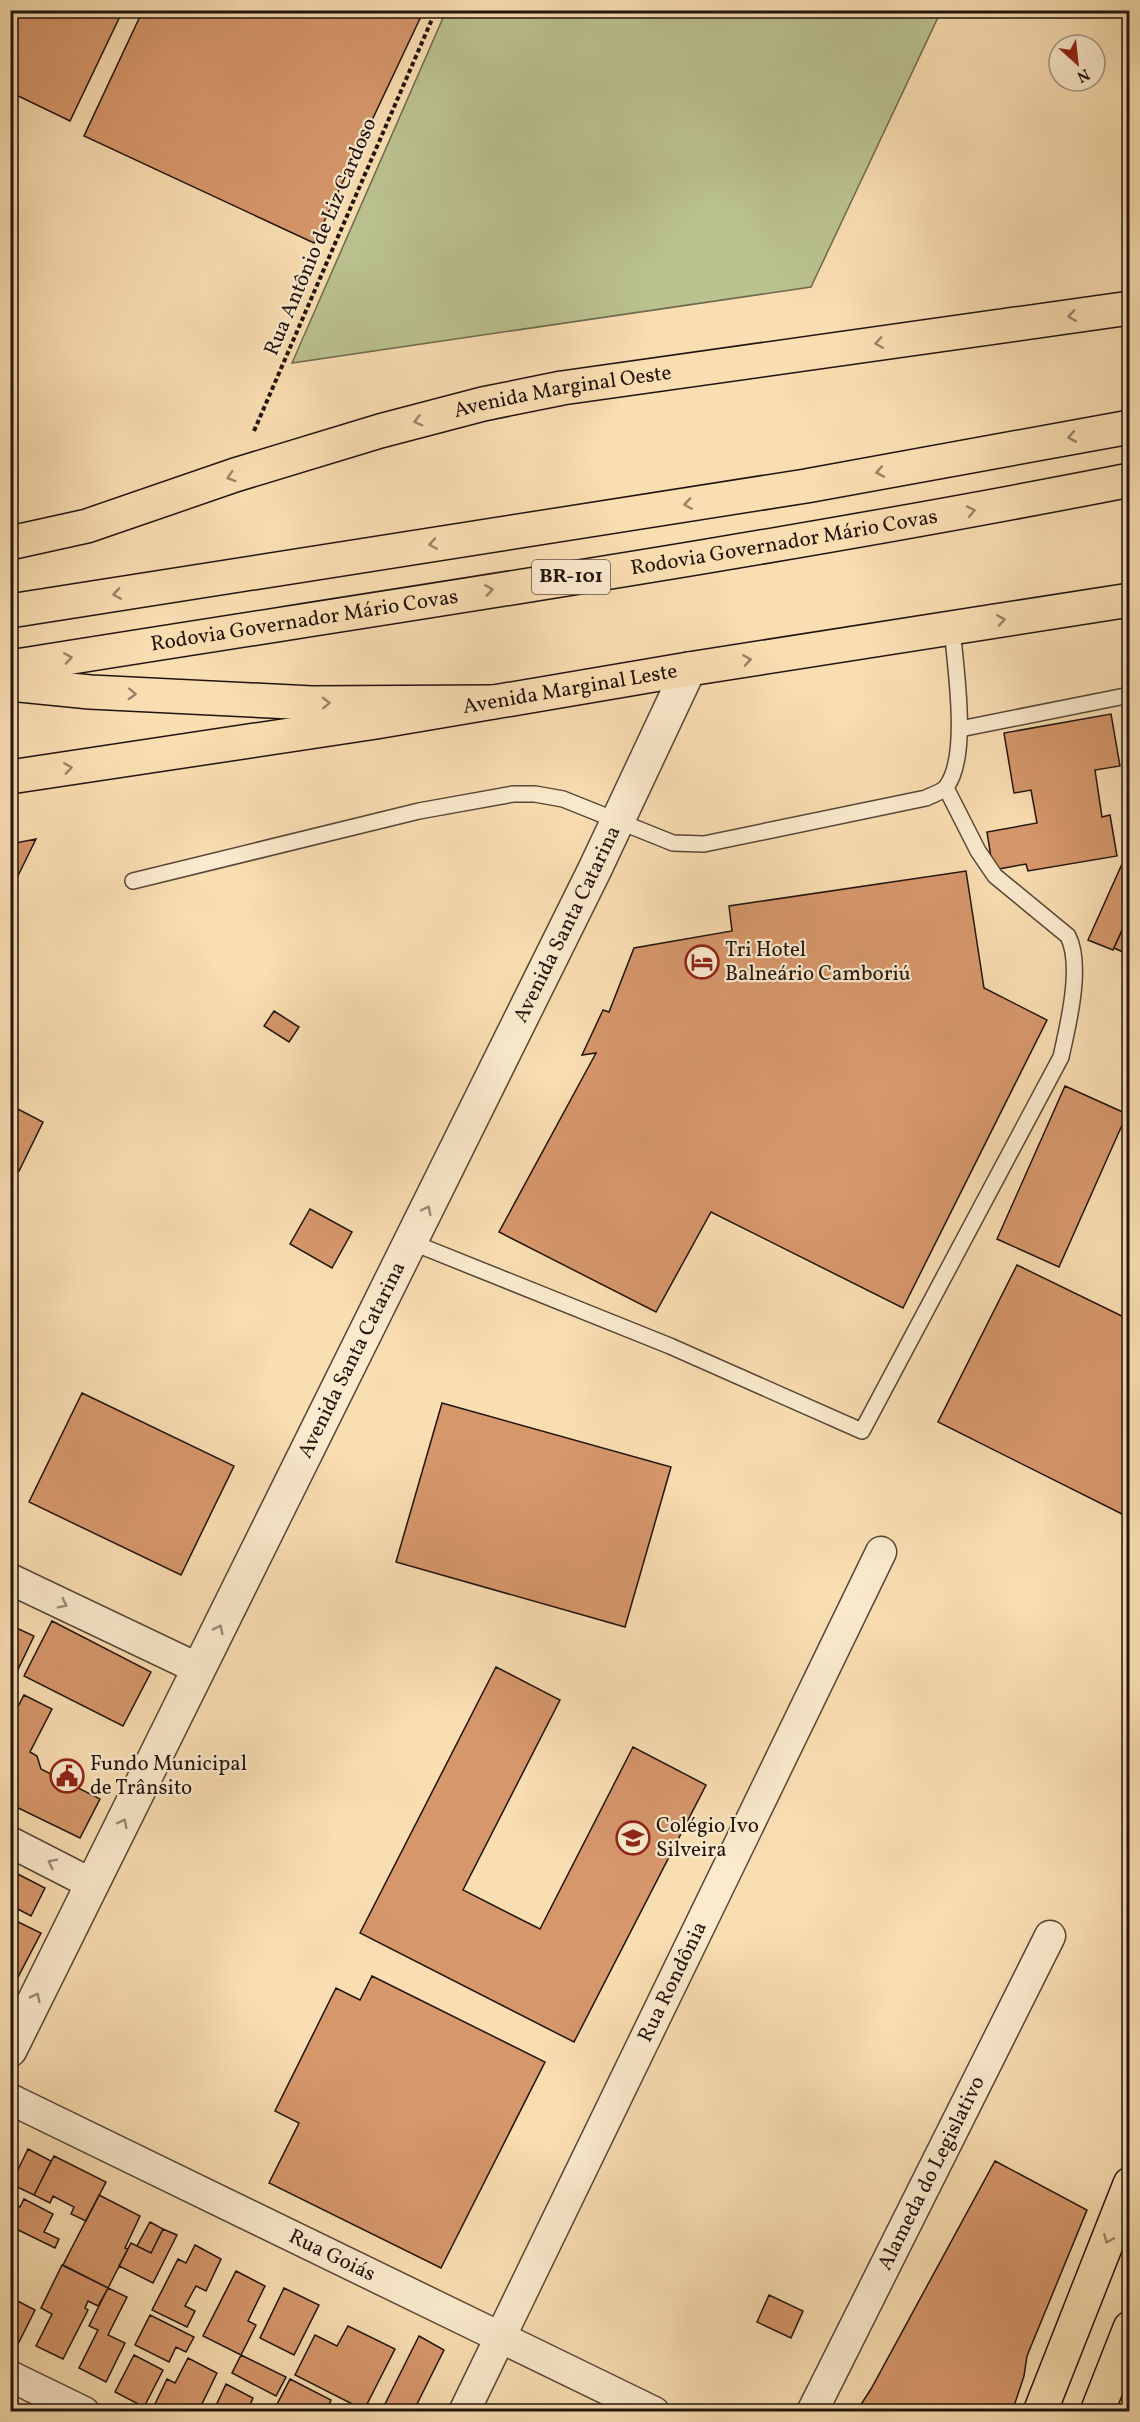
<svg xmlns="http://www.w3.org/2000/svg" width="1140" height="2422" font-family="Vollkorn,serif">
<rect width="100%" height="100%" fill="#f9deb2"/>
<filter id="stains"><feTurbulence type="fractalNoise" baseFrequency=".00333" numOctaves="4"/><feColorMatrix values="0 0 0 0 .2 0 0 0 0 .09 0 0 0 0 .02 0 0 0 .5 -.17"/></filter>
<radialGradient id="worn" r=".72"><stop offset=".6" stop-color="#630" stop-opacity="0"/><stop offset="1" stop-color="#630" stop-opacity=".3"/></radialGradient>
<!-- green -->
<path fill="#bac28f" stroke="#6e6a4e" stroke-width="1.5" d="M446,11V10L941,11L811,287L292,363Z"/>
<!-- building -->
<path fill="#d6976b" stroke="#21130d" stroke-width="1.5" d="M10,10H123L70,121L10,92Z
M143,10H424L314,243L84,136Z
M1111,714L1120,766L1095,770L1102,817L1110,815L1117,856L1028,871L1026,864L993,870L987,832L1037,823L1031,790L1014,793L1004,733Z
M36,839L10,892V844Z
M1130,846V912L1113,950L1088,940Z
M966,871L984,988L1047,1020L903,1308L711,1212L656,1312L499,1232L596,1053L582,1055L603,1010L609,1012L634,948L732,931L729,906Z
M1130,913V955L1114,948Z
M274,1011L299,1027L289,1042L264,1026Z
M1065,1086L1127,1114L1059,1267L997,1239Z
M10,1105L43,1122L19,1171L10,1167Z
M310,1209L352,1232L332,1268L290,1244Z
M1017,1265L1130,1320V1518L938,1422Z
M82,1393L234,1466L181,1575L29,1502Z
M442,1403L671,1467L625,1627L396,1562Z
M52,1621L151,1672L123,1726L24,1676Z
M10,1625L34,1636L11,1684L10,1683Z
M496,1667L560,1700L463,1890L540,1929L633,1747L706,1785L574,2042L360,1933Z
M24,1695L52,1709L30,1752L37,1756L41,1769L100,1799L80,1838L10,1804V1722Z
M10,1870L45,1888L31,1916L10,1905Z
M10,1918L41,1933L18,1977L10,1974Z
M372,1976L545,2062L441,2268L269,2183L299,2123L275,2111L336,1988L360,2000Z
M28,2149L51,2161L34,2195L11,2184Z
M54,2156L106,2182L86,2221L71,2214L74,2207L53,2196L50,2203L34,2195Z
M995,2161L1087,2210L1027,2356L1024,2376L1012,2412H856L871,2389Z
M99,2195L140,2216L125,2248L128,2249L108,2288L63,2265Z
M24,2199L53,2214L44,2232L59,2239L55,2248L10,2226V2212L15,2204L20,2207Z
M150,2222L163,2229L151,2253L137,2246Z
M163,2229L177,2235L153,2283L119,2266L131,2243L151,2253Z
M195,2245L221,2259L206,2291L196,2286L185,2306L195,2311L187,2327L152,2310L178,2259L186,2263Z
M62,2265L108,2288L98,2306L88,2301L85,2308L88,2310L63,2359L36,2346L52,2314L41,2308Z
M236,2271L265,2286L248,2321L256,2325L241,2355L203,2336Z
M108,2288L127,2297L108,2335L125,2343L106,2382L79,2368L98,2330L89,2326Z
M284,2288L319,2305L294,2355L260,2338Z
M769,2295L803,2311L791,2338L757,2322Z
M10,2297L35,2310L17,2346L10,2343Z
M150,2315L194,2337L186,2352L176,2347L169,2362L135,2345Z
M348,2326L395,2349L364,2410L295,2375L315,2335L337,2346Z
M419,2336L444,2350L413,2412H381Z
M134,2355L163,2370L144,2407L115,2392Z
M241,2355L286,2377L276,2396L232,2373Z
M188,2358L217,2373L198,2412H170L155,2404L167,2379L175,2383Z
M290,2379L331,2400L326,2412H273Z
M226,2384L253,2398L247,2412H213Z"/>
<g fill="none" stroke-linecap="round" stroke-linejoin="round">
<defs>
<path id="service" d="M960,729L1130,695
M133,881L419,811L513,794H535L563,799L673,843L704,844L926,798C932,795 942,792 946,787C970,757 955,665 952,628
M411,1242L670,1346L862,1431L1061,1057C1068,1025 1083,966 1068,936L995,876L978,851L946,788"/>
<g id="minor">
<path d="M10,1579L199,1669"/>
<path d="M10,1842L92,1884"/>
<path id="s1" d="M10,2099L654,2412"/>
<path d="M10,2376L84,2412"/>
<path id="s2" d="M464,2412L881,1552"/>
<path id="s3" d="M812,2412L1050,1936"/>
</g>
<g id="tertiary">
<path id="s4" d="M10,2050L595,869L689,669"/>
</g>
<g id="primary">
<path id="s5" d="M10,543L87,526L235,475L380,431L483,404L562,388L1130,308"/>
<path id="s6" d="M10,777L376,722L689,669L1130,600"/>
<path d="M1040,2412L1130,2184"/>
<path d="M1097,2412L1130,2328"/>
</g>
<g id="motorway">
<path d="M10,611L806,486L1130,427"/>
<path id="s7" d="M10,667C384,607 759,553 1130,480"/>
<path d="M10,684L90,692L312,703L492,702"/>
</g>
</defs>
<!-- service casing -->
<use href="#service" stroke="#574636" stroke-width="18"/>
<!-- minor casing -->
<use href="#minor" stroke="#574636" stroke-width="33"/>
<!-- tertiary casing -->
<use href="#tertiary" stroke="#574636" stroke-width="36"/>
<!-- primary casing -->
<use href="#primary" stroke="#21130d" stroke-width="36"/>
<!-- motorway casing -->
<use href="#motorway" stroke="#21130d" stroke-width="36"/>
<!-- path -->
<path stroke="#21130d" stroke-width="4" stroke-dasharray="4.5 3" stroke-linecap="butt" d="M254,431L436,10"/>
<!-- service -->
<use href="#service" stroke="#fbeacd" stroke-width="15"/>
<!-- minor -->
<use href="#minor" stroke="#fbeacd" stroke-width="30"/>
<!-- tertiary -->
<use href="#tertiary" stroke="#fbeacd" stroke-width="33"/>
<!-- primary -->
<use href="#primary" stroke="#f9deb2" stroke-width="33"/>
<!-- motorway -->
<use href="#motorway" stroke="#f9deb2" stroke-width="33"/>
</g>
<!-- one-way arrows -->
<defs><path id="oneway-chevron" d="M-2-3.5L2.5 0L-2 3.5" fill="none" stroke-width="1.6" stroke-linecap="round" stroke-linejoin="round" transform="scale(1.5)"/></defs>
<g stroke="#988368">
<use href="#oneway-chevron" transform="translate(1072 316) rotate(172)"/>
<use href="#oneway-chevron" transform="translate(879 343) rotate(172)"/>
<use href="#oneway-chevron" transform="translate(418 421) rotate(165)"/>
<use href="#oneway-chevron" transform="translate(1072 437) rotate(170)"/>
<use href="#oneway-chevron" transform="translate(880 472) rotate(170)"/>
<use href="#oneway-chevron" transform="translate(231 477) rotate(162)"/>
<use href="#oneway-chevron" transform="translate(688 504) rotate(171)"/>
<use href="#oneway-chevron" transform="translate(971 511) rotate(-11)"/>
<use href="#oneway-chevron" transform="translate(433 544) rotate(171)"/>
<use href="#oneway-chevron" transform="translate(489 590) rotate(-9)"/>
<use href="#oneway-chevron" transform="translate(117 594) rotate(171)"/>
<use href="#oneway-chevron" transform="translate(1001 620) rotate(-9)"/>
<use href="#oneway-chevron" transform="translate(68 658) rotate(-9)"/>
<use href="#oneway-chevron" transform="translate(747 660) rotate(-9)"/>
<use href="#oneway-chevron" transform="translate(132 694) rotate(3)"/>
<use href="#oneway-chevron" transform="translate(326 703) rotate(-1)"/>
<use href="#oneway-chevron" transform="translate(68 768) rotate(-8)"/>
<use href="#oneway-chevron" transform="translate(1108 2239) rotate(112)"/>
</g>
<g stroke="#998977">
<use href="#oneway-chevron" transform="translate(427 1210) rotate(-64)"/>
<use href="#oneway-chevron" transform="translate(63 1604) rotate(26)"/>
<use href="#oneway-chevron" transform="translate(219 1629) rotate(-64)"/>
<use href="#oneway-chevron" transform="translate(123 1823) rotate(-63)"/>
<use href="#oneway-chevron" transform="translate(52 1863) rotate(-153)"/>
<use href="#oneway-chevron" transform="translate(36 1997) rotate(-64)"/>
</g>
<!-- icons -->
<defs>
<symbol id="hotel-ring" viewBox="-11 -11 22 22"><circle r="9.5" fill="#fbeacd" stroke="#8f2418" stroke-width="1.5"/><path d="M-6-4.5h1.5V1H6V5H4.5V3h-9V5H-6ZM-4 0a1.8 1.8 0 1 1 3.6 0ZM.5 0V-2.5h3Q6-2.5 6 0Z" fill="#8f2418"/></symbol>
<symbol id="civic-ring" viewBox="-11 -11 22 22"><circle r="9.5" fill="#fbeacd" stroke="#8f2418" stroke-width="1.5"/><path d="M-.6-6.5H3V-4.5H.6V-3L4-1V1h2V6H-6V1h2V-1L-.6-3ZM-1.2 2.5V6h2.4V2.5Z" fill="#8f2418"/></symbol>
<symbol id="school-ring" viewBox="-11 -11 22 22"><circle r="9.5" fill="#fbeacd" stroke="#8f2418" stroke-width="1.5"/><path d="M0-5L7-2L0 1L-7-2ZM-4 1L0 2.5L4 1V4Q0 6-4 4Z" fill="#8f2418"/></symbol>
</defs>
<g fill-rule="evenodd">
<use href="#hotel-ring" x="683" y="943" width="38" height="38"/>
<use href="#civic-ring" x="48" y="1757" width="38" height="38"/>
<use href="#school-ring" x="614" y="1819" width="38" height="38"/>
</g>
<g text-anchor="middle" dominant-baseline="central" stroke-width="4.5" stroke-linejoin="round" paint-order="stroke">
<!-- shield labels -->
<rect fill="#fbeacd" stroke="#625447" stroke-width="1.5" x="532" y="560" width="78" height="34" rx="4.5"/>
<g font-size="20" font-weight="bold" fill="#21130d">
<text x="571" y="577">BR-101</text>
</g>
<!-- street labels -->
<g font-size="21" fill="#21130d" stroke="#fbeacd">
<text transform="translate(321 237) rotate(-67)">Rua Antônio de Liz Cardoso</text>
<text stroke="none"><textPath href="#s5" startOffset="574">Avenida Marginal Oeste</textPath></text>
<text stroke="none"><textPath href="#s7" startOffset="784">Rodovia Governador Mário Covas</textPath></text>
<text stroke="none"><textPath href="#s7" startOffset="298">Rodovia Governador Mário Covas</textPath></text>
<text stroke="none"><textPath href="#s6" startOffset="567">Avenida Marginal Leste</textPath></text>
<text stroke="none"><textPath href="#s4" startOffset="1256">Avenida Santa Catarina</textPath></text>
<text stroke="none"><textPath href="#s4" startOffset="770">Avenida Santa Catarina</textPath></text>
<text stroke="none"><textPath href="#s2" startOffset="478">Rua Rondônia</textPath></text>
<text stroke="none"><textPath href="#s3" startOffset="267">Alameda do Legislativo</textPath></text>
<text stroke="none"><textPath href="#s1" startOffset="358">Rua Goiás</textPath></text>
</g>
<!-- poi labels -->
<g font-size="21" fill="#21130d" stroke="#fbeacd" text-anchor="start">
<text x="725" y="950">Tri Hotel<tspan x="725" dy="24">Balneário Camboriú</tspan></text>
<text x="90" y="1764">Fundo Municipal<tspan x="90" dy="24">de Trânsito</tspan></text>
<text x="656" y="1826">Colégio Ivo<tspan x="656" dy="24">Silveira</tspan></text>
</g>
</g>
<!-- margin -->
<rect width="1140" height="2422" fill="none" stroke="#f9deb2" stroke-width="36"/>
<rect x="12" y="12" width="1116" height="2398" fill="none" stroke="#21130d" stroke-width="3"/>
<rect x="18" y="18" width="1104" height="2386" fill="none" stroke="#21130d" stroke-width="1.5"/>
<!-- north arrow -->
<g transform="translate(1077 63) rotate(153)"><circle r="28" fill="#fbeacd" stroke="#a49480" stroke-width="1.5"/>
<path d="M0-4.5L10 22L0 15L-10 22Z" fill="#8f2418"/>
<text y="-9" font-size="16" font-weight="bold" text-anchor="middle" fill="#21130d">N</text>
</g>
<rect width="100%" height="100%" filter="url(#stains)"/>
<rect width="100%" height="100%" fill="url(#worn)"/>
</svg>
